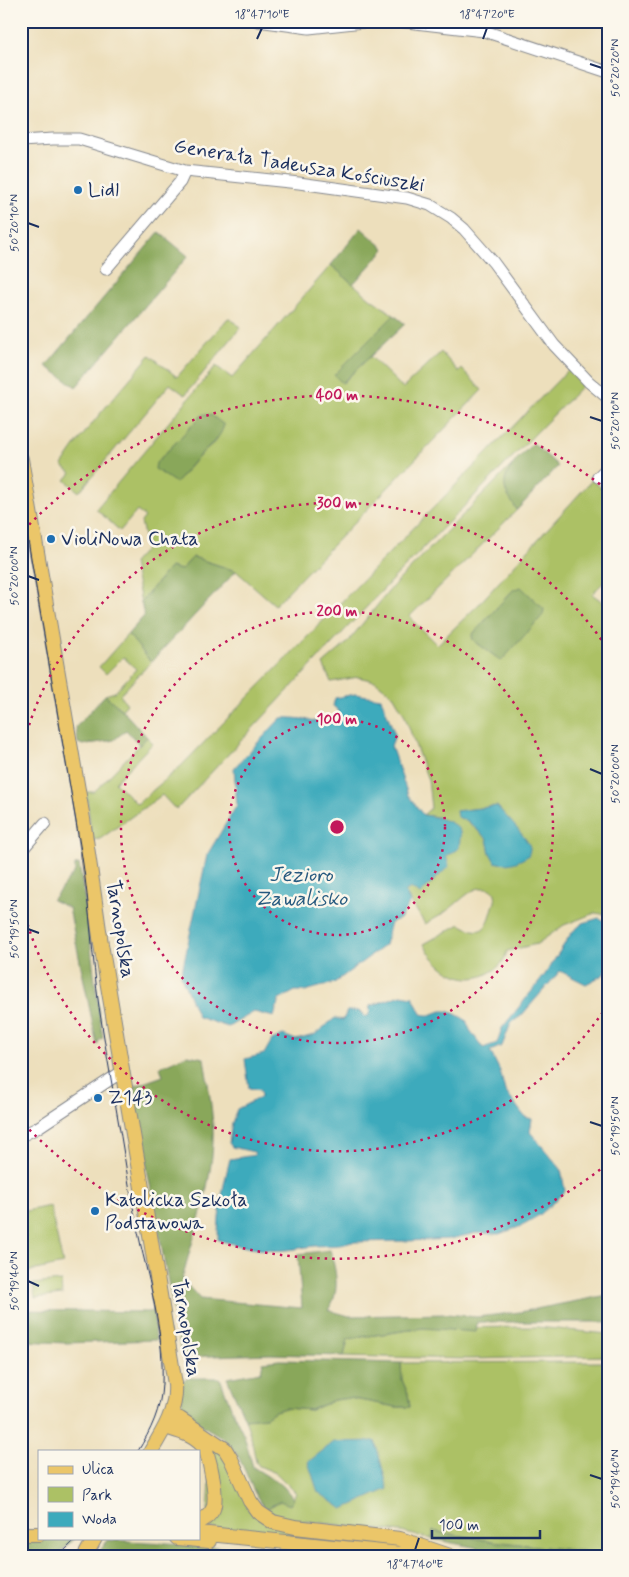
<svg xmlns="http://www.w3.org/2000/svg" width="629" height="1577" font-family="Mynerve,sans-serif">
<rect width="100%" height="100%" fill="#fbf7ec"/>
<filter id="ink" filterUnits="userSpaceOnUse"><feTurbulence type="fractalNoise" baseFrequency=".02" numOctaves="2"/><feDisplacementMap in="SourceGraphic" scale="10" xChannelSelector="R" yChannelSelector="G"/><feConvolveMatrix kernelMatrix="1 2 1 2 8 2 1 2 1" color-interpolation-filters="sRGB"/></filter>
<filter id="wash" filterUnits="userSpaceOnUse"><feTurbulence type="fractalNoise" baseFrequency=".0096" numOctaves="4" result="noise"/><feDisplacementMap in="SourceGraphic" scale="20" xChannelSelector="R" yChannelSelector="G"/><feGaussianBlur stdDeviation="1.12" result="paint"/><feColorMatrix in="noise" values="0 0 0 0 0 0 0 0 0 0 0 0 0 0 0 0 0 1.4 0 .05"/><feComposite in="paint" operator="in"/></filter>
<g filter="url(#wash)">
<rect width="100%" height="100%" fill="#eddfbc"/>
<!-- green -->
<path fill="#acc165" stroke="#647862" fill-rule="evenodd" d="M331,265L370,298L394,315L334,375L343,383L370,356L403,388L441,352L459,372L462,369L482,390L275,605L236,571L193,557L181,570L170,567L141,602L133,563L147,548L141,522L145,517L137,511L120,531L96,509L216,366L232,378ZM203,414L217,440L204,451L176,482L156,463Z
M228,318L241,327L185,395L170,384L79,492L65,480L71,473L62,465C87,426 120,391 150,355L177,377Z
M569,369L582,383L581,387L392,580L176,810L162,795L100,839L92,840L86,792H94L147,737L153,743L115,782L137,804L181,766Z
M512,465C500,486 507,491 517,510L410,616L412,620L437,645L479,604L592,480L601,488L608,480V578L592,594L608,606V915L595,913L564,925L537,944L507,951C503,964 500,967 487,974C461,987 435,966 424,944L460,924C482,937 487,930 493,907C495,902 497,897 494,892C491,887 485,888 480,888C470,889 455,906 445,912C439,917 432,920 425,924L405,892L446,856L439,817L423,815L431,808L428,780L404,714L393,695L375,681L358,677L331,682L323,664L346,644L393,586ZM513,590L504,658L500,660L473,640L472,635ZM497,806L527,841L490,853L487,839L456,811Z
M128,634L151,662L120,695L127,704L122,710L105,695L115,692L136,669L123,657L106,674L99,667Z
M50,1206L63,1264L27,1272L21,1246V1212Z
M61,1281L62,1295L35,1298L33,1284Z
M537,1327L608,1334V1356L468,1359L344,1356L348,1339L423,1328Z
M608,1362V1554L491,1541L433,1531L432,1539L401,1532L287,1519L266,1509L280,1501L290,1504L296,1493L276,1473L259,1466L256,1462L251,1437L245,1419L266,1417L275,1411L285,1408L311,1410L334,1400L349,1398L396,1407H410L408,1394L402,1380L401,1363Z
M176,1423L221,1450L253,1512L391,1541L418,1549L200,1527L207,1523L212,1456Z"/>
<!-- forest -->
<path fill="#89a75a" stroke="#526b5c" d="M361,228L385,249L353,284L331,265Z
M159,232L188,256L76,387L46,366Z
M394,315L405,324L342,383L334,375Z
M203,414L211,415L224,425C219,441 212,442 202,453C193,462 184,473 176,483L155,469L156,463Z
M533,443L558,466L517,510C514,505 511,501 508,496C496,475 520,457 533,443Z
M193,557L236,571L151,662L128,634L144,616L141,602L170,567L181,570Z
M521,587L544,609L543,615L504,658L500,660L473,640L472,635L513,590Z
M105,695L122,710L147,737L140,745L126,730L114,740L83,745L78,743L76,727Z
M79,864C90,922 93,980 103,1038L100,1039L97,1045L69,908L52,900L75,871V865Z
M187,1055L204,1058C208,1086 214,1114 213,1142C211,1189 194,1234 182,1279L200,1299L302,1308L298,1254L330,1250C336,1270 341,1292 328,1310L349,1316L447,1314L477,1317L520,1312L608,1295V1322H477L476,1332L423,1328L348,1339L344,1356L270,1354L182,1357L132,1087L163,1076L160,1067Z
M21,1310L147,1312L154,1311L156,1340L66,1343L21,1341Z
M279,1360L401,1363L402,1380L408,1394L410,1407H396L349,1398L334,1400L311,1410L285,1408L275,1411L266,1417L245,1419L227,1378L261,1372L263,1362Z
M188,1378H220L232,1410L244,1435L253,1467L283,1486L294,1499L290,1505L280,1501L266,1509C248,1490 246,1460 227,1442C215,1430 197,1426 186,1413C180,1404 181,1393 181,1383Z
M433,1531L491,1541L608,1554V1556H519L432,1539Z
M75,1539L56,1556H21V1540Z
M108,1540L185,1544L309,1556H96Z"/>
<!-- water -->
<path fill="#3daabc" stroke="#2c6c8d" d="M355,694L381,698L395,735L391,746L408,795L423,815C433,816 456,821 460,832C461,837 459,843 459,848L446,856L449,866L420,894L410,888L405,892L410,902L400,919L391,922L385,945L334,983L305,991H295L279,1000L274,1017L254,1012L228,1027L198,1017L181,976L207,855L237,805L234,768L281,718C300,717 316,722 335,723L339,711L333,706L335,698Z
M497,806C503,813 530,841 530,848C530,851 529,854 528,856C516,863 508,866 495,862L490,853L487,839L468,821L457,817L456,811Z
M599,918L608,924V968L603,975L586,984L560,971L521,1016L511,1023L502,1046L490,1051L500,1071L505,1091L525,1117L532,1119L530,1132L561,1169L565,1191L541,1214L519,1227L499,1234L476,1233L450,1239L408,1241L352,1242C337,1247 329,1245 314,1246C298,1248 283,1252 267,1250C250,1249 234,1244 218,1240C218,1212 223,1186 230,1159L255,1155L254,1152L232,1147L229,1143L232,1123L237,1109L261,1097L260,1090L249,1088L245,1059L264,1054L272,1040L283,1035L296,1040L314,1035L335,1018L343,1020L347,1011H360L365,1017L369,1015L370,1006L401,995L413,997L421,1014C432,1017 432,1013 442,1011C450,1010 459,1016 466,1020L470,1030L483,1048L497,1043L502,1028L544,976L572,932L583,923Z
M375,1441L388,1489L343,1509L318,1492L308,1462L334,1442Z"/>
</g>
<g filter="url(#ink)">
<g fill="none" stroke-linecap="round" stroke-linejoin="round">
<defs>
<path id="minor" d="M258,21L309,28L372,21
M398,21L484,31L608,72
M21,141L53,139H79L185,171L299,183L407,198L430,205L451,218L464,229L493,262L554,345L589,382L608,398
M106,269L180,182L185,171
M598,477L608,467
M21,851L45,823
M21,1136L37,1128L123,1071"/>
<path id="major" d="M21,459L83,819L101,944L175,1384C177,1409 164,1430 151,1451
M171,1415L180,1419L225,1449L231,1459L250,1501L258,1512L273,1522L295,1527L400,1539L450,1556
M165,1427C181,1432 196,1435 206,1450C210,1463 218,1496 213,1509C210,1515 205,1519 199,1522
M199,1533L420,1556
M21,1534H39
M177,1538L209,1541
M85,1556L95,1538"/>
</defs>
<!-- minor casing -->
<use href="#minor" stroke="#84878d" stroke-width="13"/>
<!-- major casing -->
<use href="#major" stroke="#84878d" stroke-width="16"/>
<!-- minor -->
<use href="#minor" stroke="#fff" stroke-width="11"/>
<!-- major -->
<use href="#major" stroke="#ebc669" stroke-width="14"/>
<!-- tram -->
<path stroke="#1b2f5e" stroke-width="1" d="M21,499L82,857C90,907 92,957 99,1007C108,1065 119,1122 128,1179C132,1202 136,1224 141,1246C152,1292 164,1336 162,1384C161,1409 151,1430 138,1451
M59,1556L77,1538"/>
</g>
</g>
<!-- ticks -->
<path fill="none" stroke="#1b2f5e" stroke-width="2" d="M257,39L262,28M483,39L487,28M590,64L602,68M28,223L39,227M590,417L602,421M28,576L39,580M590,769L602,774M28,929L39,933M590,1122L602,1126M28,1281L39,1286M590,1475L602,1479M415,1550L419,1538"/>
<!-- distance rings -->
<g fill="none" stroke="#c2185b" stroke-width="2.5" stroke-dasharray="2.5 5">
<circle cx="337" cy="827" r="108"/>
<circle cx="337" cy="827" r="216"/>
<path d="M607 1006A324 324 0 0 1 21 900M21 754A324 324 0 0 1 607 648"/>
<path d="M606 1165A432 432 0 0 1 24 1124M24 530A432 432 0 0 1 606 489"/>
</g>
<!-- markers -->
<g fill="#1f6fb2" stroke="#fbf7ec" stroke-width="2">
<circle cx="78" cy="190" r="5"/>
<circle cx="51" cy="539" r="5"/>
<circle cx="98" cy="1098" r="5"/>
<circle cx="95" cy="1211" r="5"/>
</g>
<g text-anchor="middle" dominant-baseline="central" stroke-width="5" stroke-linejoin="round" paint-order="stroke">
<!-- street labels -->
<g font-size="20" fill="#1b2f5e" stroke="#fbf7ec">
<text transform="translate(299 166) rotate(9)">Generała Tadeusza Kościuszki</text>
<text transform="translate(120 929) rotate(81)">Tarnopolska</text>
<text transform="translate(186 1328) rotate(81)">Tarnopolska</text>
</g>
<!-- poi labels -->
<g font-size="20" fill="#1b2f5e" stroke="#fbf7ec" text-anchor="start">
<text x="88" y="190">Lidl</text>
<text x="61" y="539">VioliNowa Chata</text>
<text x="108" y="1098">Z143</text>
<text x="105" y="1200">Katolicka Szkoła<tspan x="105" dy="23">Podstawowa</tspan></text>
</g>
<!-- water labels -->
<g font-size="21" font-style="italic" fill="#275a7f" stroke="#fbf7ec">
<text x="301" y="875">Jezioro<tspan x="301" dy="24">Zawalisko</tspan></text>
</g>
</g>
<circle cx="337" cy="827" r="8" fill="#c2185b" stroke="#fbf7ec" stroke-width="2.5"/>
<g font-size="15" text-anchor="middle" font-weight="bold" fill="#c2185b" stroke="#fbf7ec" stroke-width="5" stroke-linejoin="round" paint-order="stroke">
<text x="337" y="400">400 m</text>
<text x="337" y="508">300 m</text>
<text x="337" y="616">200 m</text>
<text x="337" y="724">100 m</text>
</g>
<!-- margin -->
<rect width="629" height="1577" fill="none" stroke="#fbf7ec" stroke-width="55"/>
<!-- legend -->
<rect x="38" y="1450" width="162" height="90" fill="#fbf7ec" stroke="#a1a7b3"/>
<rect x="48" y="1466" width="25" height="8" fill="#ebc669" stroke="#a1a7b3"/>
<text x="82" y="1474" font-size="15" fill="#1b2f5e">Ulica</text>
<rect x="48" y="1487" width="25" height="15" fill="#acc165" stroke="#a1a7b3"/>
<text x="82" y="1500" font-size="15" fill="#1b2f5e">Park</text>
<rect x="48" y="1512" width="25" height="15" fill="#3daabc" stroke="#a1a7b3"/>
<text x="82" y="1524" font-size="15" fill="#1b2f5e">Woda</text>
<!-- scale -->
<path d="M432 1530v8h108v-8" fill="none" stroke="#1b2f5e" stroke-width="2.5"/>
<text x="439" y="1530" font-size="15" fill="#1b2f5e" stroke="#fbf7ec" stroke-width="4" paint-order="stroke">100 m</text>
<rect x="28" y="28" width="574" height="1522" fill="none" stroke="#1b2f5e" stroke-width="2"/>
<g font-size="12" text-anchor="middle" fill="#1b2f5e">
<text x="262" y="18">18°47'10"E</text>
<text x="487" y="18">18°47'20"E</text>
<text transform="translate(615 68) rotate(-90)" y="4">50°20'20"N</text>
<text transform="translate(14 223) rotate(-90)" y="4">50°20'10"N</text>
<text transform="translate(615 421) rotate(-90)" y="4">50°20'10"N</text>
<text transform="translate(14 576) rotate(-90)" y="4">50°20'00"N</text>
<text transform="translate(615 774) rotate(-90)" y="4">50°20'00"N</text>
<text transform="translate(14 929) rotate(-90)" y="4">50°19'50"N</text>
<text transform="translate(615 1126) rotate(-90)" y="4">50°19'50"N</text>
<text transform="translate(14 1281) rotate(-90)" y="4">50°19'40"N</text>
<text transform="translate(615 1479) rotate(-90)" y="4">50°19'40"N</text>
<text x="415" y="1568">18°47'40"E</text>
</g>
</svg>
